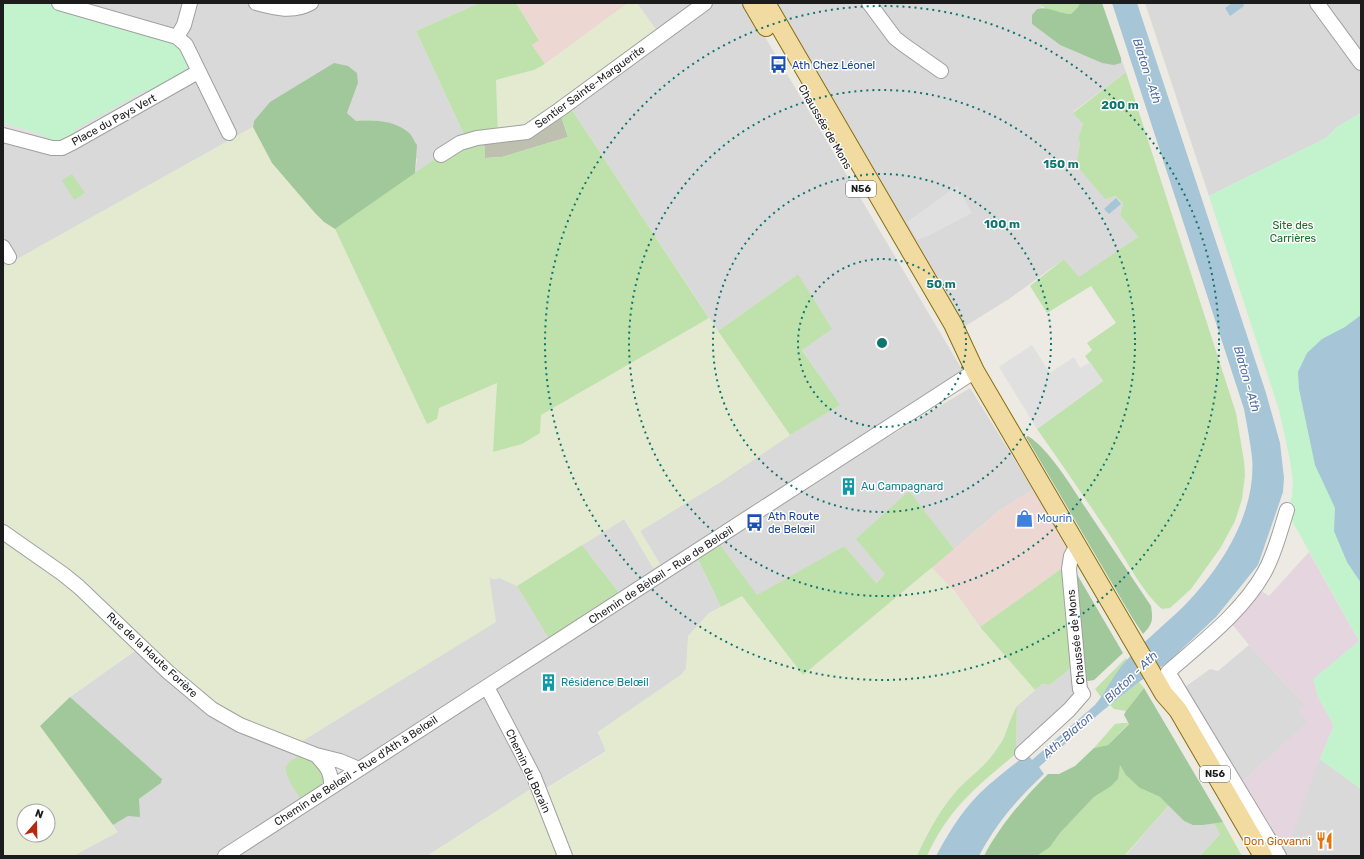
<svg xmlns="http://www.w3.org/2000/svg" width="1364" height="859" font-family="Rubik,sans-serif">
<rect width="100%" height="100%" fill="#eceae2"/>
<!-- residential -->
<path fill="#dad9d9" fill-rule="evenodd" d="M59,3H479L416,31L467,141L453,146L415,173L417,159L375,120L356,121L347,113L358,83L254,121L253,127L3,267V135L51,148Z
M637,3H745L964,373L726,534L970,388L1033,489L999,511L954,549L909,492L885,575L875,583L844,546L757,596L716,540L695,553L721,607L709,613L687,659L686,669L681,675L598,732L606,751L540,792L537,785L427,856H73L117,832L113,825L128,816L139,799L161,783L162,780L70,697L142,646L294,746L495,622L489,576L493,579L500,578L517,586L553,644L624,599L582,545L624,519L654,568L660,564L640,531L722,481L790,435L839,405L802,349L798,274L718,331L568,104L660,36ZM364,760L305,804L287,776L285,770L354,761Z
M773,3H1039L1043,7L1037,9L1032,15V24L1060,45L1102,63H1121V58L1126,72L1073,112L1083,124L1078,138L1080,143L1076,165L1123,203L1120,215L1138,237L1079,278L1064,259L1009,299L962,328Z
M1145,3H1361V113L1337,127L1326,138L1209,196Z
M1249,645L1305,704L1308,722L1238,786L1185,687L1210,669L1218,671Z
M1074,664L1079,691L1017,753L1016,748L1017,706L1042,684L1049,685L1064,674Z
M1320,759L1361,789V856H1279L1273,847L1318,761Z
M1169,805L1184,821L1203,825L1213,822L1220,834L1200,856H1128L1126,855Z"/>
<!-- commercial -->
<path fill="#ecd7d2" d="M516,3H628L545,64L532,45L539,39Z
M1033,489L1068,551L1065,566L980,627L955,592L931,567L984,524L999,511Z"/>
<!-- industrial -->
<path fill="#e5d5df" d="M1309,552L1359,641L1314,679L1318,697L1334,726L1320,759L1318,761L1289,846L1273,847L1238,786L1307,722L1298,711L1305,704L1249,645L1228,619L1254,587L1269,596Z"/>
<!-- construction -->
<path fill="#bdc0af" d="M559,110L568,137L502,157L485,158V148L482,142Z"/>
<!-- farmland -->
<path fill="#e4eacf" fill-rule="evenodd" d="M628,3H637L661,36L527,132L498,135L496,80L534,70L545,64Z
M253,127L272,163L315,213L324,222L335,229L427,423L439,408L497,383L493,452L540,433L541,415L709,318L790,435L722,481L640,531L660,564L653,568L624,519L517,586L500,578L493,579L489,577L496,622L294,746L212,709L141,646L70,697L40,726L118,832L73,856H3V267ZM24,811H48V835H24Z
M931,567L955,592L980,627L1035,690L1017,706L1011,717L1006,733L993,754L981,768L960,787L946,804L927,833L917,856H427L537,785L541,792L606,752L598,732L681,675L686,669L688,636L709,613L742,596L803,675Z"/>
<!-- grass -->
<path fill="#bfe2ac" d="M479,3H516L539,40L532,45L545,64L534,70L496,80L498,135L482,142L485,148V158L502,157L568,137L559,110L570,107L709,318L541,415L540,433L522,444L493,452L497,383L439,408L437,419L427,424L335,229L453,146L467,141L416,31Z
M1039,3H1080L1078,7L1071,14C1061,14 1046,12 1039,3Z
M1126,72L1236,413L1244,461L1245,475L1242,499L1235,521L1221,547L1191,589L1170,608L1162,609C1144,594 1126,560 1113,540C1088,502 1063,466 1037,429L1103,381L1085,356L1092,350L1087,343L1116,323L1091,286L1047,313L1030,286L1064,259L1079,277L1138,237L1120,215L1123,203L1115,196L1105,199L1076,165L1080,143L1078,138L1083,124L1073,113Z
M72,174L85,193L74,200L62,180Z
M798,274L832,329L802,350L840,405L790,435L718,331Z
M909,491L954,549L803,675L742,596L721,607L695,553L716,539L757,595L844,546L876,583L885,574L856,539Z
M582,545L624,599L553,645L517,586Z
M1065,566L1074,664L1064,674L1049,685L1042,684L1035,690L980,627Z
M1126,658L1127,660L1101,697L1095,689Z
M1139,682L1144,688L1126,711L1114,709L1110,705Z
M1017,706L1016,748L1017,753C977,786 949,808 927,856H917C928,831 941,808 959,788C971,776 984,767 994,753C998,747 1004,739 1006,732C1010,721 1011,717 1017,706Z
M1122,723H1129L1108,745L1094,748L1115,724Z
M306,751L316,755L328,782L305,805C300,797 282,774 286,766C290,760 301,755 306,751Z
M1120,764L1144,790L1160,797L1169,805L1126,854L1127,856H1037L1050,847L1060,833L1094,797L1110,787Z
M1213,822H1223L1242,856H1200L1220,834Z"/>
<!-- forest -->
<path fill="#a1c89b" d="M1080,3H1102L1121,58V63L1114,65L1102,63L1060,45L1032,24V15L1037,9C1048,6 1059,14 1071,14L1078,7Z
M334,63L348,66L357,73L358,83L347,113L356,121C374,120 393,120 408,132C412,135 414,141 417,145L415,173L335,229L324,222L315,213L272,163L253,127L254,121L270,102Z
M1028,436C1049,449 1071,486 1085,507C1107,540 1129,573 1151,606C1153,620 1153,624 1143,634L1133,619L1032,447L1026,437Z
M1071,564L1123,653L1094,680L1088,681L1082,680Z
M1144,688L1223,822L1203,825H1193L1184,821L1160,797L1140,788L1126,775L1120,765L1118,779L1110,787L1094,797L1060,833L1050,847L1037,856H984C1000,825 1024,798 1048,774H1059L1075,766L1094,748L1108,745L1129,724L1124,715L1126,711Z
M70,697L162,779L161,783L139,799L140,817L128,816L113,825L40,726Z"/>
<!-- park -->
<path fill="#c2f3cd" d="M3,3H59L177,37L198,72L159,95L146,90L76,129L74,142L52,148L43,135L3,123Z
M1361,113V789L1320,759L1334,726L1318,697L1313,679L1359,641L1291,519L1286,514L1292,496L1293,482L1290,460L1279,410L1209,196L1326,138L1337,127Z"/>
<!-- parking -->
<path fill="#e0e0e0" d="M146,90L159,95L74,142L76,129Z
M3,123L43,135L52,148L3,135Z
M957,186L972,213L928,236L917,240L907,222Z
M1032,345L1050,373L1074,357L1080,368L1090,362L1103,381L1037,429L999,367Z"/>
<!-- water -->
<path fill="#a6c5d6" d="M1112,3H1137L1266,393L1280,443L1284,478L1283,492L1258,565L1216,617L1168,662L1139,682L1101,712L1039,767L1044,774C1018,798 995,825 979,856H936C948,834 961,812 979,794C993,780 1011,767 1027,754L1032,760L1095,705C1106,692 1113,675 1125,662C1142,643 1163,626 1182,608C1220,570 1257,513 1252,457C1250,441 1247,425 1244,409Z
M1232,3H1243L1244,6L1230,16L1225,8Z
M1116,198L1121,204L1109,214L1104,209Z
M1361,315V583L1347,562L1334,531L1335,508L1315,465L1299,389L1298,372L1307,353L1322,339L1345,327Z"/>
<g fill="none" stroke-linecap="round" stroke-linejoin="round">
<defs>
<path id="minor" d="M59,3L177,37L186,45L229,133
M256,3C275,8 293,13 311,3
M869,3L895,38L904,45L941,71
M1317,3L1361,63
M177,37L184,25L190,3
M3,135L52,148H62L74,142L198,72
M441,155L460,143L477,138L527,132L559,110L705,3
M3,247L9,257
M3,532L63,574L79,587L168,672L212,709L240,725L316,755
M487,687L534,777L565,856
M1022,753L1069,710L1083,694L1080,689L1079,680L1069,569L1071,556L1077,545
M331,787C332,771 326,766 316,755L340,761L359,769
M225,856L975,371
M1279,856L1168,672C1201,643 1242,612 1264,573C1275,554 1280,531 1287,510"/>
<path id="major" d="M752,3L766,27
M766,3L953,324L975,371L1164,694L1178,710L1263,856"/>
</defs>
<!-- minor casing -->
<use href="#minor" stroke="#a0a0a0" stroke-width="16"/>
<!-- major casing -->
<use href="#major" stroke="#866f0e" stroke-width="20"/>
<!-- minor -->
<use href="#minor" stroke="#fff" stroke-width="14"/>
<!-- major -->
<use href="#major" stroke="#f2dba1" stroke-width="18"/>
</g>
<!-- distance rings -->
<g fill="none" stroke="#0f766e" stroke-width="2" stroke-dasharray="2 4">
<circle cx="882" cy="343" r="84"/>
<circle cx="882" cy="343" r="169"/>
<circle cx="882" cy="343" r="253"/>
<circle cx="882" cy="343" r="337"/>
</g>
<!-- icons -->
<defs>
<symbol id="bus-bare" viewBox="-9 -9 18 18"><path d="M-5-6H5V4H4V6H2V4H-2V6H-4V4H-5ZM-3.5-4V0h7V-4ZM-3.5 1.2v1.5H-2V1.2ZM2 1.2v1.5H3.5V1.2Z" fill="#1a4fb4" stroke="#fff" stroke-width="2.5" paint-order="stroke"/></symbol>
<symbol id="building-bare" viewBox="-9 -9 18 18"><path d="M-4-6H4V6H1V3H-1V6H-4ZM-2.5-4.3h1.7v1.8h-1.7ZM.8-4.3h1.7v1.8H.8ZM-2.5-1h1.7V.8h-1.7ZM.8-1h1.7V.8H.8Z" fill="#0f9aa8" stroke="#fff" stroke-width="2.5" paint-order="stroke"/></symbol>
<symbol id="shop-bare" viewBox="-9 -9 18 18"><path d="M-5-2.5h2.3a2.7 3.5 0 0 1 5.4 0H5L5.5 6h-11ZM-1.5-2.5h3a1.5 2.3 0 0 0-3 0Z" fill="#3f7fe0" stroke="#fff" stroke-width="2.5" paint-order="stroke"/></symbol>
<symbol id="restaurant-bare" viewBox="-9 -9 18 18"><path d="M-5-6h1v4h1v-4h1v4h1v-4h1v5L-1.5 .5V6h-2V.5L-5-1ZM5-6V6H3V1.5H1.5Q1.5-4 5-6Z" fill="#e8710a" stroke="#fff" stroke-width="2.5" paint-order="stroke"/></symbol>
</defs>
<g fill-rule="evenodd">
<use href="#bus-bare" x="766" y="52" width="25" height="25"/>
<use href="#building-bare" x="836" y="474" width="25" height="25"/>
<use href="#shop-bare" x="1012" y="506" width="25" height="25"/>
<use href="#bus-bare" x="742" y="510" width="25" height="25"/>
<use href="#building-bare" x="536" y="670" width="25" height="25"/>
<use href="#restaurant-bare" x="1312" y="828" width="25" height="25"/>
</g>
<g text-anchor="middle" dominant-baseline="central" stroke-width="3" stroke-linejoin="round" paint-order="stroke">
<!-- shield labels -->
<g fill="#fff" stroke="#606060" stroke-width="1">
<rect x="846" y="181" width="30" height="16" rx="3"/>
<rect x="1200" y="766" width="30" height="16" rx="3"/>
</g>
<g font-size="10" font-weight="bold" fill="#1c1c1c">
<text x="861" y="189">N56</text>
<text x="1215" y="774">N56</text>
</g>
<!-- transit labels -->
<g font-size="11" fill="#164399" stroke="#fff" text-anchor="start">
<text x="792" y="65">Ath Chez Léonel</text>
<text x="768" y="516">Ath Route<tspan x="768" dy="13">de Belœil</tspan></text>
</g>
<!-- street labels -->
<g font-size="11" fill="#1c1c1c" stroke="#fff">
<text transform="translate(590 87) rotate(-36)">Sentier Sainte-Marguerite</text>
<text transform="translate(114 120) rotate(-29)">Place du Pays Vert</text>
<text transform="translate(825 127) rotate(60)">Chaussée de Mons</text>
<text transform="translate(661 575) rotate(-33)">Chemin de Belœil - Rue de Belœil</text>
<text transform="translate(1076 637) rotate(-96)">Chaussée de Mons</text>
<text transform="translate(152 655) rotate(43)">Rue de la Haute Forière</text>
<text transform="translate(356 771) rotate(-33)">Chemin de Belœil - Rue d'Ath à Belœil</text>
<text transform="translate(528 771) rotate(65)">Chemin du Borain</text>
</g>
<!-- park labels -->
<g font-size="11" fill="#156e29" stroke="#fff">
<text x="1293" y="225">Site des<tspan x="1293" dy="13">Carrières</tspan></text>
</g>
<!-- culture labels -->
<g font-size="11" fill="#0d838f" stroke="#fff" text-anchor="start">
<text x="861" y="486">Au Campagnard</text>
<text x="561" y="682">Résidence Belœil</text>
</g>
<!-- shop labels -->
<g font-size="11" fill="#366cbe" stroke="#fff" text-anchor="start">
<text x="1037" y="518">Mourin</text>
</g>
<!-- food labels -->
<g font-size="11" fill="#c56008" stroke="#fff" text-anchor="end">
<text x="1311" y="841">Don Giovanni</text>
</g>
<!-- water labels -->
<g font-size="12" font-style="italic" fill="#526ea1" stroke="#fff">
<text transform="translate(1147 71) rotate(72)">Blaton - Ath</text>
<text transform="translate(1247 379) rotate(74)">Blaton - Ath</text>
<text transform="translate(1131 677) rotate(-44)">Blaton - Ath</text>
<text transform="translate(1068 735) rotate(-41)">Ath-Blaton</text>
</g>
</g>
<circle cx="882" cy="343" r="6" fill="#0f766e" stroke="#fff" stroke-width="2"/>
<g font-size="12" text-anchor="middle" font-weight="bold" fill="#0f766e" stroke="#fff" stroke-width="3" stroke-linejoin="round" paint-order="stroke">
<text x="1120" y="109">200 m</text>
<text x="1061" y="168">150 m</text>
<text x="1002" y="228">100 m</text>
<text x="941" y="288">50 m</text>
</g>
<!-- border -->
<rect width="1364" height="859" fill="none" stroke="#1c1c1c" stroke-width="8"/>
<!-- north arrow -->
<g transform="translate(36 823) rotate(20)"><circle r="19" fill="#ffffff" stroke="#a4a4a4"/>
<path d="M0-3L7 15L0 10L-7 15Z" fill="#b52912"/>
<text y="-6" font-size="11" font-weight="bold" text-anchor="middle" fill="#1c1c1c">N</text>
</g>
</svg>
